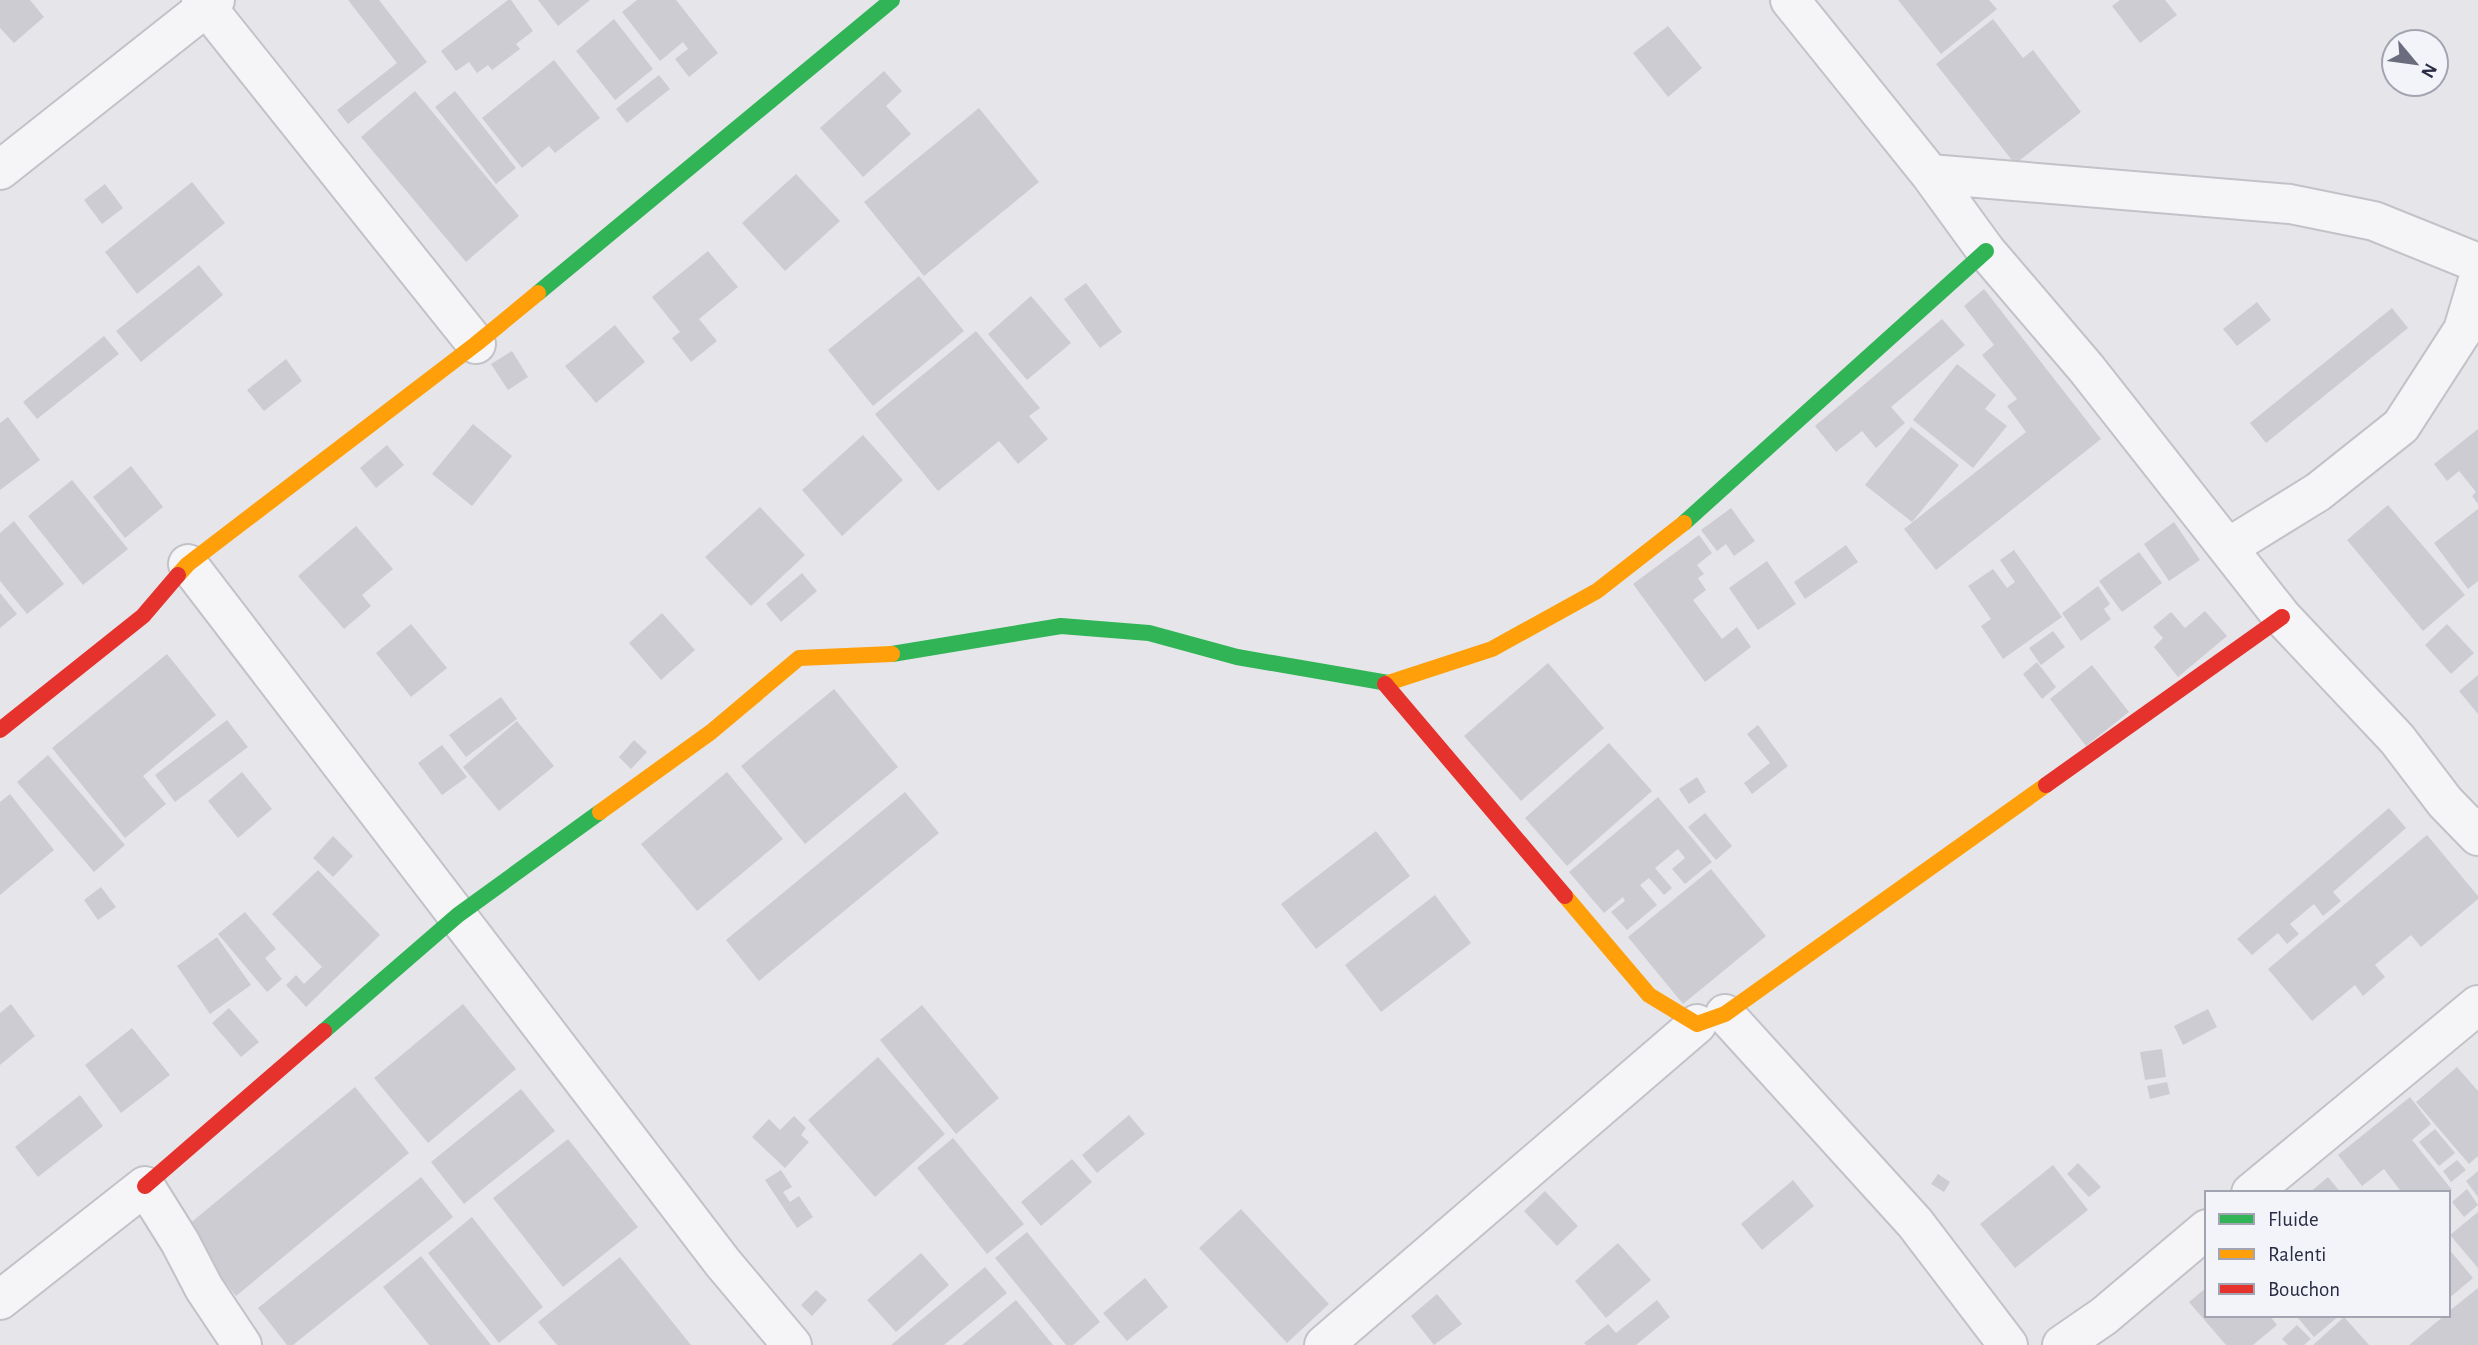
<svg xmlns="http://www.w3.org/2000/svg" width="2478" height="1345" font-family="'Alegreya Sans',sans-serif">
<rect width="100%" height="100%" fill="#e5e5ea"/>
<!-- building -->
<path fill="#ccccd2" d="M0,0H30L44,17L14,43L0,28Z
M348,0H379L427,62L348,124L337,110L397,63Z
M508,0H511L533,31L516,44L520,49L492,70L488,65L477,73L469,62L456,71L441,51Z
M538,0H590L558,26Z
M637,0H676L718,53L689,77L675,59L688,49L683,42L660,61L622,12Z
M1898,0H1989L1997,9L1941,54Z
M2120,0H2165L2177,15L2140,43L2112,6Z
M614,19L653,69L615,100L576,51Z
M1993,19L2023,58L2033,50L2081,112L2015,164L1936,64Z
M1668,26L1702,68L1668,97L1633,53Z
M554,60L600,118L555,153L549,146L522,168L482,118Z
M884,71L902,91L886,106L911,134L863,177L820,128Z
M659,75L670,89L627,123L616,109Z
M415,91L519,216L466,262L361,137Z
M455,91L516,168L496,184L435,107Z
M979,108L1039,182L924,276L864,202Z
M796,174L840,221L785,271L742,223Z
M192,182L225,223L137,294L105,252Z
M105,184L123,208L102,224L84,200Z
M708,251L738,287L699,319L717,341L691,362L672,338L680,332L652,297Z
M199,265L223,295L141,362L116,331Z
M919,276L964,331L873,406L828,350Z
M1086,283L1122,332L1100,348L1064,299Z
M1984,289L2101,439L1936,570L1904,529L2026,432L2007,406L2017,399L1982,355L1994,345L1964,306Z
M1031,296L1071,343L1027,380L988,334Z
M2257,302L2271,320L2237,346L2223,329Z
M2392,308L2408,328L2266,443L2250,423Z
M1942,319L1965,345L1891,407L1905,423L1876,448L1862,431L1836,452L1815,426Z
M615,325L645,362L596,403L565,366Z
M976,331L1040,408L1029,416L1048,439L1018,464L999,441L938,491L875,414Z
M104,336L119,354L37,419L23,402Z
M512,351L528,377L508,390L491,364Z
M286,359L302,381L264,411L247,390Z
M1957,364L1996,395L1985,409L2007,426L1973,468L1913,420Z
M8,417L40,460L0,490V423Z
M473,424L512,456L472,506L432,474Z
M1911,427L1959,465L1912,522L1865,485Z
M2478,429V504L2472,496L2476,492L2459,471L2447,481L2434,464Z
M863,435L903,480L842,536L802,490Z
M387,445L404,465L376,488L360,468Z
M131,466L163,507L125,538L93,497Z
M72,480L128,549L83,585L28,516Z
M2388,505L2465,595L2423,631L2347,540Z
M760,507L805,555L751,606L705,557Z
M1731,508L1755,541L1734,556L1726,544L1717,551L1701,530Z
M2478,509V581L2468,589L2434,543Z
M14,521L64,584L27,614L0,581V533Z
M2174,522L2200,560L2169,581L2144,544Z
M356,526L393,569L362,595L371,606L344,629L298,576Z
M1699,535L1712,553L1697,565L1704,574L1698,578L1706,590L1693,600L1722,639L1737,627L1751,647L1705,682L1633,584Z
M1846,545L1858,562L1805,599L1794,582Z
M2014,550L2062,617L2003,659L1981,626L1991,619L1968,586L1993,569L2007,588L2015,582L2000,560Z
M2139,552L2162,583L2122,612L2099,581Z
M1767,561L1796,604L1758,630L1729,588Z
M802,573L817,591L781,622L766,604Z
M2098,586L2110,604L2104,609L2111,619L2081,641L2062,613Z
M0,593L17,614L0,628Z
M2205,611L2227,636L2178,677L2154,647L2163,638L2153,627L2171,612L2185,628Z
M662,613L695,650L661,680L629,643Z
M411,624L447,668L411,697L376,653Z
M2447,624L2474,653L2451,674L2425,645Z
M2053,631L2065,647L2041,665L2029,648Z
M167,654L216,715L143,776L166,804L125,838L52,748Z
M2037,662L2056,687L2042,699L2023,674Z
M1548,663L1604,728L1521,801L1464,736Z
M2092,665L2129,712L2086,746L2050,699Z
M2478,675V714L2459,691Z
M834,689L898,767L805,844L741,766Z
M501,697L517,719L466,757L449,735Z
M227,720L248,747L175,802L155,775Z
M517,721L554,766L499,811L463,767Z
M1758,725L1788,766L1752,794L1744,783L1770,763L1747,734Z
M634,740L647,752L631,769L619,757Z
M1609,743L1652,791L1567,866L1525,818Z
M442,745L467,777L442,795L418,763Z
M48,755L125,845L94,872L17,782Z
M242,772L272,809L238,838L208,801Z
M727,772L783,839L697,911L641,844Z
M1697,777L1706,792L1689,804L1679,789Z
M905,792L939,833L759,981L726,940Z
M10,794L54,850L0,895V802Z
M1658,797L1712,862L1685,884L1672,869L1685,858L1678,849L1655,868L1672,888L1664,895L1649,878L1640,885L1657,905L1627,930L1611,912L1625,901L1623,897L1604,913L1569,872Z
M2389,808L2406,828L2333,892L2341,901L2323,916L2314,904L2290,924L2299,934L2287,944L2278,933L2252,955L2237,939Z
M1705,813L1732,846L1716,860L1688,827Z
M1376,831L1410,876L1316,949L1281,904Z
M2427,835L2478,896V899L2421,947L2411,935L2375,965L2385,977L2363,996L2355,985L2312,1021L2268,969Z
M333,836L353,856L333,877L313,858Z
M1711,869L1766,936L1683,1004L1628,937Z
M318,870L380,935L306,1007L286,985L296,975L304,984L322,967L272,914Z
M101,887L116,907L98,920L84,900Z
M1435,895L1471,943L1381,1012L1345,965Z
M245,912L276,949L265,958L282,979L267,992L218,934Z
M217,937L251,985L210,1014L177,966Z
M11,1004L35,1036L0,1065V1013Z
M463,1004L516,1069L428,1143L374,1078Z
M922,1005L999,1098L956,1134L880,1040Z
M229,1008L259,1042L241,1057L212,1023Z
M2208,1009L2217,1027L2183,1045L2174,1026Z
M132,1028L170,1075L121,1113L85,1065Z
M2162,1049L2166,1077L2145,1080L2140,1052Z
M878,1057L945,1134L875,1197L808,1120Z
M2457,1067L2478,1091V1156L2469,1164L2416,1102Z
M2167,1082L2170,1094L2150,1099L2147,1086Z
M355,1087L409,1153L236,1296L182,1230Z
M521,1089L555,1131L464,1204L431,1162Z
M80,1095L103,1126L38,1177L15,1147Z
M2410,1097L2431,1124L2412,1140L2452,1190L2448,1193H2402L2384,1169L2362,1186L2338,1155Z
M1129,1115L1145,1134L1097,1173L1082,1155Z
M794,1116L806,1128L801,1135L809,1142L785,1168L752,1137L769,1119L780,1130Z
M2435,1129L2455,1153L2439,1166L2419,1142Z
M953,1138L1024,1224L987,1254L917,1168Z
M568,1139L638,1227L563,1287L493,1198Z
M1072,1159L1092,1182L1041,1226L1021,1202Z
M2457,1160L2466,1170L2451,1182L2443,1171Z
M2078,1163L2101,1187L2089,1197L2067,1174Z
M2053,1165L2088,1210L2015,1268L1980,1224Z
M781,1170L792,1187L783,1192L790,1202L799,1196L813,1217L797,1228L765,1180Z
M2478,1171V1197L2466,1181Z
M1938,1174L1950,1182L1944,1192L1931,1184Z
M421,1177L453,1217L293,1345H287L258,1308Z
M2328,1177L2341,1193H2309Z
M1793,1180L1814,1206L1762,1250L1741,1224Z
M2467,1189L2478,1205L2464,1217L2452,1202Z
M1545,1191L1578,1226L1557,1246L1524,1211Z
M1241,1209L1329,1304L1287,1343L1199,1248Z
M2478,1212V1268L2450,1235Z
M472,1217L543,1307L499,1343L428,1253Z
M1027,1232L1100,1322L1073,1345H1066L995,1258Z
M1618,1243L1651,1280L1606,1318L1575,1281Z
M2448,1248L2473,1278L2448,1299Z
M921,1253L949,1285L896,1332L867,1300Z
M421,1256L491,1345H429L383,1287Z
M620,1257L691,1345H557L538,1322Z
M985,1267L1007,1293L944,1345H891Z
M1145,1278L1168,1307L1127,1341L1103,1313Z
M2207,1287V1315H2269L2277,1325L2253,1345H2226L2189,1302Z
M2478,1288V1345H2409L2445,1315H2448V1312Z
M816,1290L827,1300L812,1316L801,1305Z
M1437,1294L1462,1324L1434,1345L1411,1316Z
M1016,1300L1053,1345H962Z
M1657,1300L1670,1317L1636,1345H1586L1584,1343L1608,1324L1616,1333Z
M2300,1315H2340L2314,1337L2298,1318Z
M2344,1317L2369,1345H2313Z
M2297,1325L2311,1339L2304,1345H2288L2282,1339Z"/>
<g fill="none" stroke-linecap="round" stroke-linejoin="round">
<defs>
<path id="street" d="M201,0L476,344
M1790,0L1930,174L1986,251L2086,368L2282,617L2397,739L2445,802L2478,836
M0,170L215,0
M1930,174L2290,204L2374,221L2478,263
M2229,547L2318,492L2401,426L2463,330L2478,280
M188,564L723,1263L792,1345
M1725,1014L1915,1223L2008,1345
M2251,1193L2478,1005
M0,1300L145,1186L180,1242L204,1288L242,1345
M1324,1345L1697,1024
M2062,1345L2104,1316L2207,1229"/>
</defs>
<!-- street casing -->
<use href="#street" stroke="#c2c2c8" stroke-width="42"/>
<!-- street -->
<use href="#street" stroke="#f5f5f7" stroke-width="38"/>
<!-- fast -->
<path stroke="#30b455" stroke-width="16" d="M538,293L892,0
M1684,523L1986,251
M892,654L1061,626L1149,633L1237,657L1388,683
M324,1031L458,915L600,812"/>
<!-- slow -->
<path stroke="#ff9f0a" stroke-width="16" d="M178,575L188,564L476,344L538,293
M1388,683L1492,649L1597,591L1684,523
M600,812L711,732L799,658L892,654
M1565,896L1649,995L1697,1024L1725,1014L2046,785"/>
<!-- jam -->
<path stroke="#e5322d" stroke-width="16" d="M1385,684L1565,896
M0,730L143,616L178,575
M2046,785L2282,617
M145,1186L324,1031"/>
</g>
<!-- legend -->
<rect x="2205" y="1191" width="245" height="126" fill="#f3f4f9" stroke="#a3a4b1" stroke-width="2"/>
<rect x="2219" y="1214" width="35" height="10" fill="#30b455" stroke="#a3a4b1" stroke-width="2"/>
<text x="2268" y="1226" font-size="21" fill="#2a2c45">Fluide</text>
<rect x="2219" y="1249" width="35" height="10" fill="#ff9f0a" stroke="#a3a4b1" stroke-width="2"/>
<text x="2268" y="1261" font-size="21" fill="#2a2c45">Ralenti</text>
<rect x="2219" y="1284" width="35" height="10" fill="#e5322d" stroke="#a3a4b1" stroke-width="2"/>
<text x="2268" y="1296" font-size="21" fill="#2a2c45">Bouchon</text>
<!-- north arrow -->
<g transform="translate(2415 63) rotate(119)"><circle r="33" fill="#f3f4f9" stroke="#a3a4b1" stroke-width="2"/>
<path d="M0-5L12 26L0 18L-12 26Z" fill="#6b6d7f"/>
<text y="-10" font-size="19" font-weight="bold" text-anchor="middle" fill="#2a2c45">N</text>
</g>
</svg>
